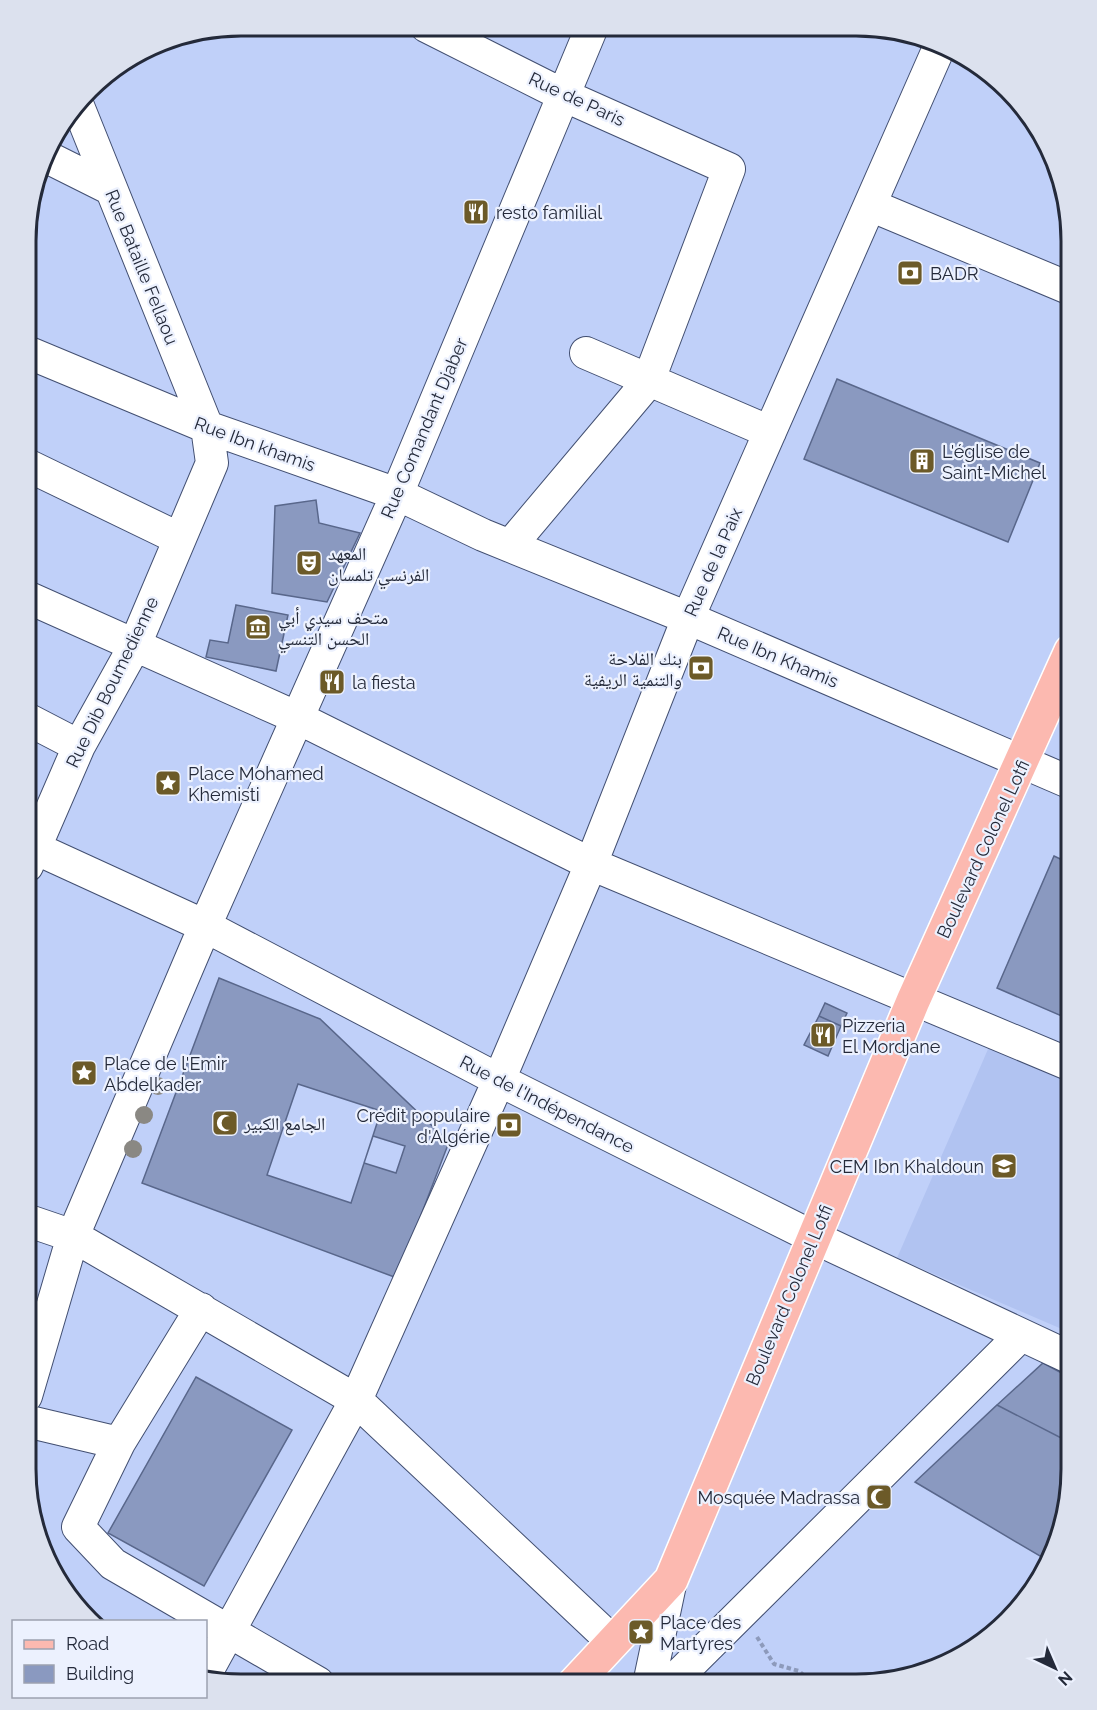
<svg xmlns="http://www.w3.org/2000/svg" width="1097" height="1710" font-family="Raleway,'Noto Naskh Arabic',sans-serif">
<rect width="100%" height="100%" fill="#c0d0f9"/>
<!-- built -->
<path fill="#b1c3f1" d="M992,1040L1071,1074V1333L897,1258Z"/>
<!-- building -->
<path fill="#8a99c0" stroke="#59678b" stroke-width="1.5" fill-rule="evenodd" d="M837,379L1040,463L1008,542L804,459Z
M316,500L319,523L360,533L327,602L272,593L275,506Z
M236,605L288,615L276,671L206,657L210,640L228,643Z
M1054,856L1071,864V1020L997,988Z
M219,978L320,1019L449,1142L397,1278L142,1183ZM298,1084L381,1111L351,1203L267,1175Z
M825,1003L847,1013L841,1026L819,1016Z
M819,1016L841,1026L828,1056L804,1045Z
M373,1136L405,1146L396,1173L364,1163Z
M1043,1363L1071,1378V1443L997,1405Z
M196,1377L292,1430L204,1586L108,1533Z
M997,1405L1071,1443V1483L1045,1559L915,1482Z"/>
<g fill="none" stroke-linecap="round" stroke-linejoin="round">
<defs>
<path id="minor" d="M426,26L563,95L729,169L648,382L510,546
M45,156L109,188
M870,205L1071,289
M27,352L207,427L397,494L483,535L688,618L1071,783
M586,353L770,432
M27,465L178,538
M27,597L298,718L591,864L1071,1065
M27,719L79,746
M26,844L205,926L499,1080L813,1237L1071,1358
M27,866L79,746L134,647L212,463L207,427L78,106
M26,1220L73,1236L356,1400L613,1642
M201,1309L119,1443L78,1527L113,1564L318,1683
M26,1396L73,1236L205,926L397,494L592,27
M26,1421L119,1443
M206,1673L356,1400L499,1080L591,864L688,618L938,50
M649,1684L671,1580
M670,1684L1021,1335"/>
<path id="major" d="M574,1684L671,1580L913,1001L1071,651"/>
</defs>
<!-- minor casing -->
<use href="#minor" stroke="#424f71" stroke-width="34"/>
<!-- major casing -->
<use href="#major" stroke="#fff" stroke-width="36"/>
<!-- path -->
<path stroke="#8d9abb" stroke-width="4" stroke-dasharray="4.5 3" stroke-linecap="butt" d="M757,1637L774,1664L799,1671L813,1684"/>
<!-- minor -->
<use href="#minor" stroke="#fff" stroke-width="32"/>
<!-- major -->
<use href="#major" stroke="#fcb9b0" stroke-width="33"/>
</g>
<!-- trees -->
<g fill="#8a8883">
<circle cx="158" cy="1086" r="9"/>
<circle cx="144" cy="1115" r="9"/>
<circle cx="133" cy="1149" r="9"/>
</g>
<!-- icons -->
<defs>
<symbol id="restaurant-square" viewBox="-11 -11 22 22"><rect x="-9" y="-9" width="18" height="18" rx="4" fill="#6c5a28" stroke="#ecf1fe"/><path d="M-5-6h1v4h1v-4h1v4h1v-4h1v5L-1.5 .5V6h-2V.5L-5-1ZM5-6V6H3V1.5H1.5Q1.5-4 5-6Z" fill="#fff"/></symbol>
<symbol id="bank-square" viewBox="-11 -11 22 22"><rect x="-9" y="-9" width="18" height="18" rx="4" fill="#6c5a28" stroke="#ecf1fe"/><path d="M-6-4H6V4H-6ZM0-2.3a2.3 2.3 0 1 0 0 4.6a2.3 2.3 0 1 0 0-4.6Z" fill="#fff"/></symbol>
<symbol id="building-square" viewBox="-11 -11 22 22"><rect x="-9" y="-9" width="18" height="18" rx="4" fill="#6c5a28" stroke="#ecf1fe"/><path d="M-4-6H4V6H1V3H-1V6H-4ZM-2.5-4.3h1.7v1.8h-1.7ZM.8-4.3h1.7v1.8H.8ZM-2.5-1h1.7V.8h-1.7ZM.8-1h1.7V.8H.8Z" fill="#fff"/></symbol>
<symbol id="theatre-square" viewBox="-11 -11 22 22"><rect x="-9" y="-9" width="18" height="18" rx="4" fill="#6c5a28" stroke="#ecf1fe"/><path d="M-5-5.5Q0-4 5-5.5V0Q5 5 0 6Q-5 5-5 0ZM-3.3-2.5H-1v1.5H-3.3ZM1-2.5H3.3v1.5H1ZM-2.8 1Q0 5.5 2.8 1Z" fill="#fff"/></symbol>
<symbol id="museum-square" viewBox="-11 -11 22 22"><rect x="-9" y="-9" width="18" height="18" rx="4" fill="#6c5a28" stroke="#ecf1fe"/><path d="M0-6L6-3V-2H-6V-3ZM-5-1h2V3h-2ZM-1-1h2V3h-2ZM3-1h2V3H3ZM-6 4H6V6H-6Z" fill="#fff"/></symbol>
<symbol id="sight-square" viewBox="-11 -11 22 22"><rect x="-9" y="-9" width="18" height="18" rx="4" fill="#6c5a28" stroke="#ecf1fe"/><path d="M0-6L1.8-2.2L6-1.7L2.9 1.2L3.7 5.4L0 3.3L-3.7 5.4L-2.9 1.2L-6-1.7L-1.8-2.2Z" fill="#fff"/></symbol>
<symbol id="mosque-square" viewBox="-11 -11 22 22"><rect x="-9" y="-9" width="18" height="18" rx="4" fill="#6c5a28" stroke="#ecf1fe"/><path d="M3.5-4.9A6 6 0 1 0 3.5 4.9A5 5 0 1 1 3.5-4.9Z" fill="#fff"/></symbol>
<symbol id="school-square" viewBox="-11 -11 22 22"><rect x="-9" y="-9" width="18" height="18" rx="4" fill="#6c5a28" stroke="#ecf1fe"/><path d="M0-5L7-2L0 1L-7-2ZM-4 1L0 2.5L4 1V4Q0 6-4 4Z" fill="#fff"/></symbol>
</defs>
<g fill-rule="evenodd">
<use href="#restaurant-square" x="461" y="197" width="30" height="30"/>
<use href="#bank-square" x="895" y="258" width="30" height="30"/>
<use href="#building-square" x="907" y="446" width="30" height="30"/>
<use href="#theatre-square" x="294" y="548" width="30" height="30"/>
<use href="#museum-square" x="243" y="612" width="30" height="30"/>
<use href="#bank-square" x="686" y="653" width="30" height="30"/>
<use href="#restaurant-square" x="317" y="667" width="30" height="30"/>
<use href="#sight-square" x="153" y="768" width="30" height="30"/>
<use href="#restaurant-square" x="808" y="1020" width="30" height="30"/>
<use href="#sight-square" x="69" y="1058" width="30" height="30"/>
<use href="#mosque-square" x="210" y="1108" width="30" height="30"/>
<use href="#bank-square" x="494" y="1110" width="30" height="30"/>
<use href="#school-square" x="989" y="1151" width="30" height="30"/>
<use href="#mosque-square" x="864" y="1482" width="30" height="30"/>
<use href="#sight-square" x="626" y="1617" width="30" height="30"/>
</g>
<g text-anchor="middle" dominant-baseline="central" stroke-width="4.5" stroke-linejoin="round" paint-order="stroke">
<!-- street labels -->
<g font-size="18" fill="#242a3a" stroke="#ecf1fe">
<text transform="translate(577 99) rotate(25)">Rue de Paris</text>
<text transform="translate(142 267) rotate(68)">Rue Bataille Fellaou</text>
<text transform="translate(424 428) rotate(-67)">Rue Comandant Djaber</text>
<text transform="translate(255 444) rotate(20)">Rue Ibn khamis</text>
<text transform="translate(713 562) rotate(-66)">Rue de la Paix</text>
<text transform="translate(778 657) rotate(23)">Rue Ibn Khamis</text>
<text transform="translate(112 682) rotate(-64)">Rue Dib Boumedienne</text>
<text transform="translate(983 849) rotate(-65)">Boulevard Colonel Lotfi</text>
<text transform="translate(547 1104) rotate(27)">Rue de l'Indépendance</text>
<text transform="translate(789 1295) rotate(-67)">Boulevard Colonel Lotfi</text>
</g>
<!-- poi labels -->
<g font-size="18" fill="#242a3a" stroke="#ecf1fe" text-anchor="start">
<text x="496" y="212">resto familial</text>
<text x="930" y="273">BADR</text>
<text x="942" y="451">L'église de<tspan x="942" dy="21">Saint-Michel</tspan></text>
<text x="328" y="553">المعهد<tspan x="328" dy="21">الفرنسي تلمسان</tspan></text>
<text x="278" y="617">متحف سيدي أبي<tspan x="278" dy="21">الحسن التنسي</tspan></text>
<text x="682" y="658" text-anchor="end">بنك الفلاحة<tspan x="682" dy="21">والتنمية الريفية</tspan></text>
<text x="352" y="682">la fiesta</text>
<text x="188" y="773">Place Mohamed<tspan x="188" dy="21">Khemisti</tspan></text>
<text x="842" y="1025">Pizzeria<tspan x="842" dy="21">El Mordjane</tspan></text>
<text x="104" y="1063">Place de l'Emir<tspan x="104" dy="21">Abdelkader</tspan></text>
<text x="490" y="1115" text-anchor="end">Crédit populaire<tspan x="490" dy="21">d'Algérie</tspan></text>
<text x="244" y="1123">الجامع الكبير</text>
<text x="984" y="1166" text-anchor="end">CEM Ibn Khaldoun</text>
<text x="860" y="1497" text-anchor="end">Mosquée Madrassa</text>
<text x="660" y="1622">Place des<tspan x="660" dy="21">Martyres</tspan></text>
</g>
</g>
<!-- crop -->
<path d="M0 0H1097V1710H0ZM241 36H856A205 205 0 0 1 1061 241V1469A205 205 0 0 1 856 1674H241A205 205 0 0 1 36 1469V241A205 205 0 0 1 241 36Z" fill="#dce1ee" fill-rule="evenodd"/>
<path fill="none" stroke="#242a3a" stroke-width="3" d="M241 36H856A205 205 0 0 1 1061 241V1469A205 205 0 0 1 856 1674H241A205 205 0 0 1 36 1469V241A205 205 0 0 1 241 36Z"/>
<!-- legend -->
<rect x="12" y="1620" width="195" height="78" fill="#ecf1fe" stroke="#9ca1b0" stroke-width="1.5"/>
<rect x="24" y="1640" width="30" height="9" fill="#fcb9b0" stroke="#9ca1b0" stroke-width="1.5"/>
<text x="66" y="1650" font-size="18" fill="#242a3a">Road</text>
<rect x="24" y="1665" width="30" height="18" fill="#8a99c0" stroke="#9ca1b0" stroke-width="1.5"/>
<text x="66" y="1680" font-size="18" fill="#242a3a">Building</text>
<!-- north arrow -->
<g transform="translate(1055 1668) rotate(136)" stroke="#ecf1fe" stroke-width="4.5" paint-order="stroke">
<path d="M0-4.5L10 22L0 15L-10 22Z" fill="#242a3a"/>
<text y="-9" font-size="16" font-weight="bold" text-anchor="middle" fill="#242a3a">N</text>
</g>
</svg>
